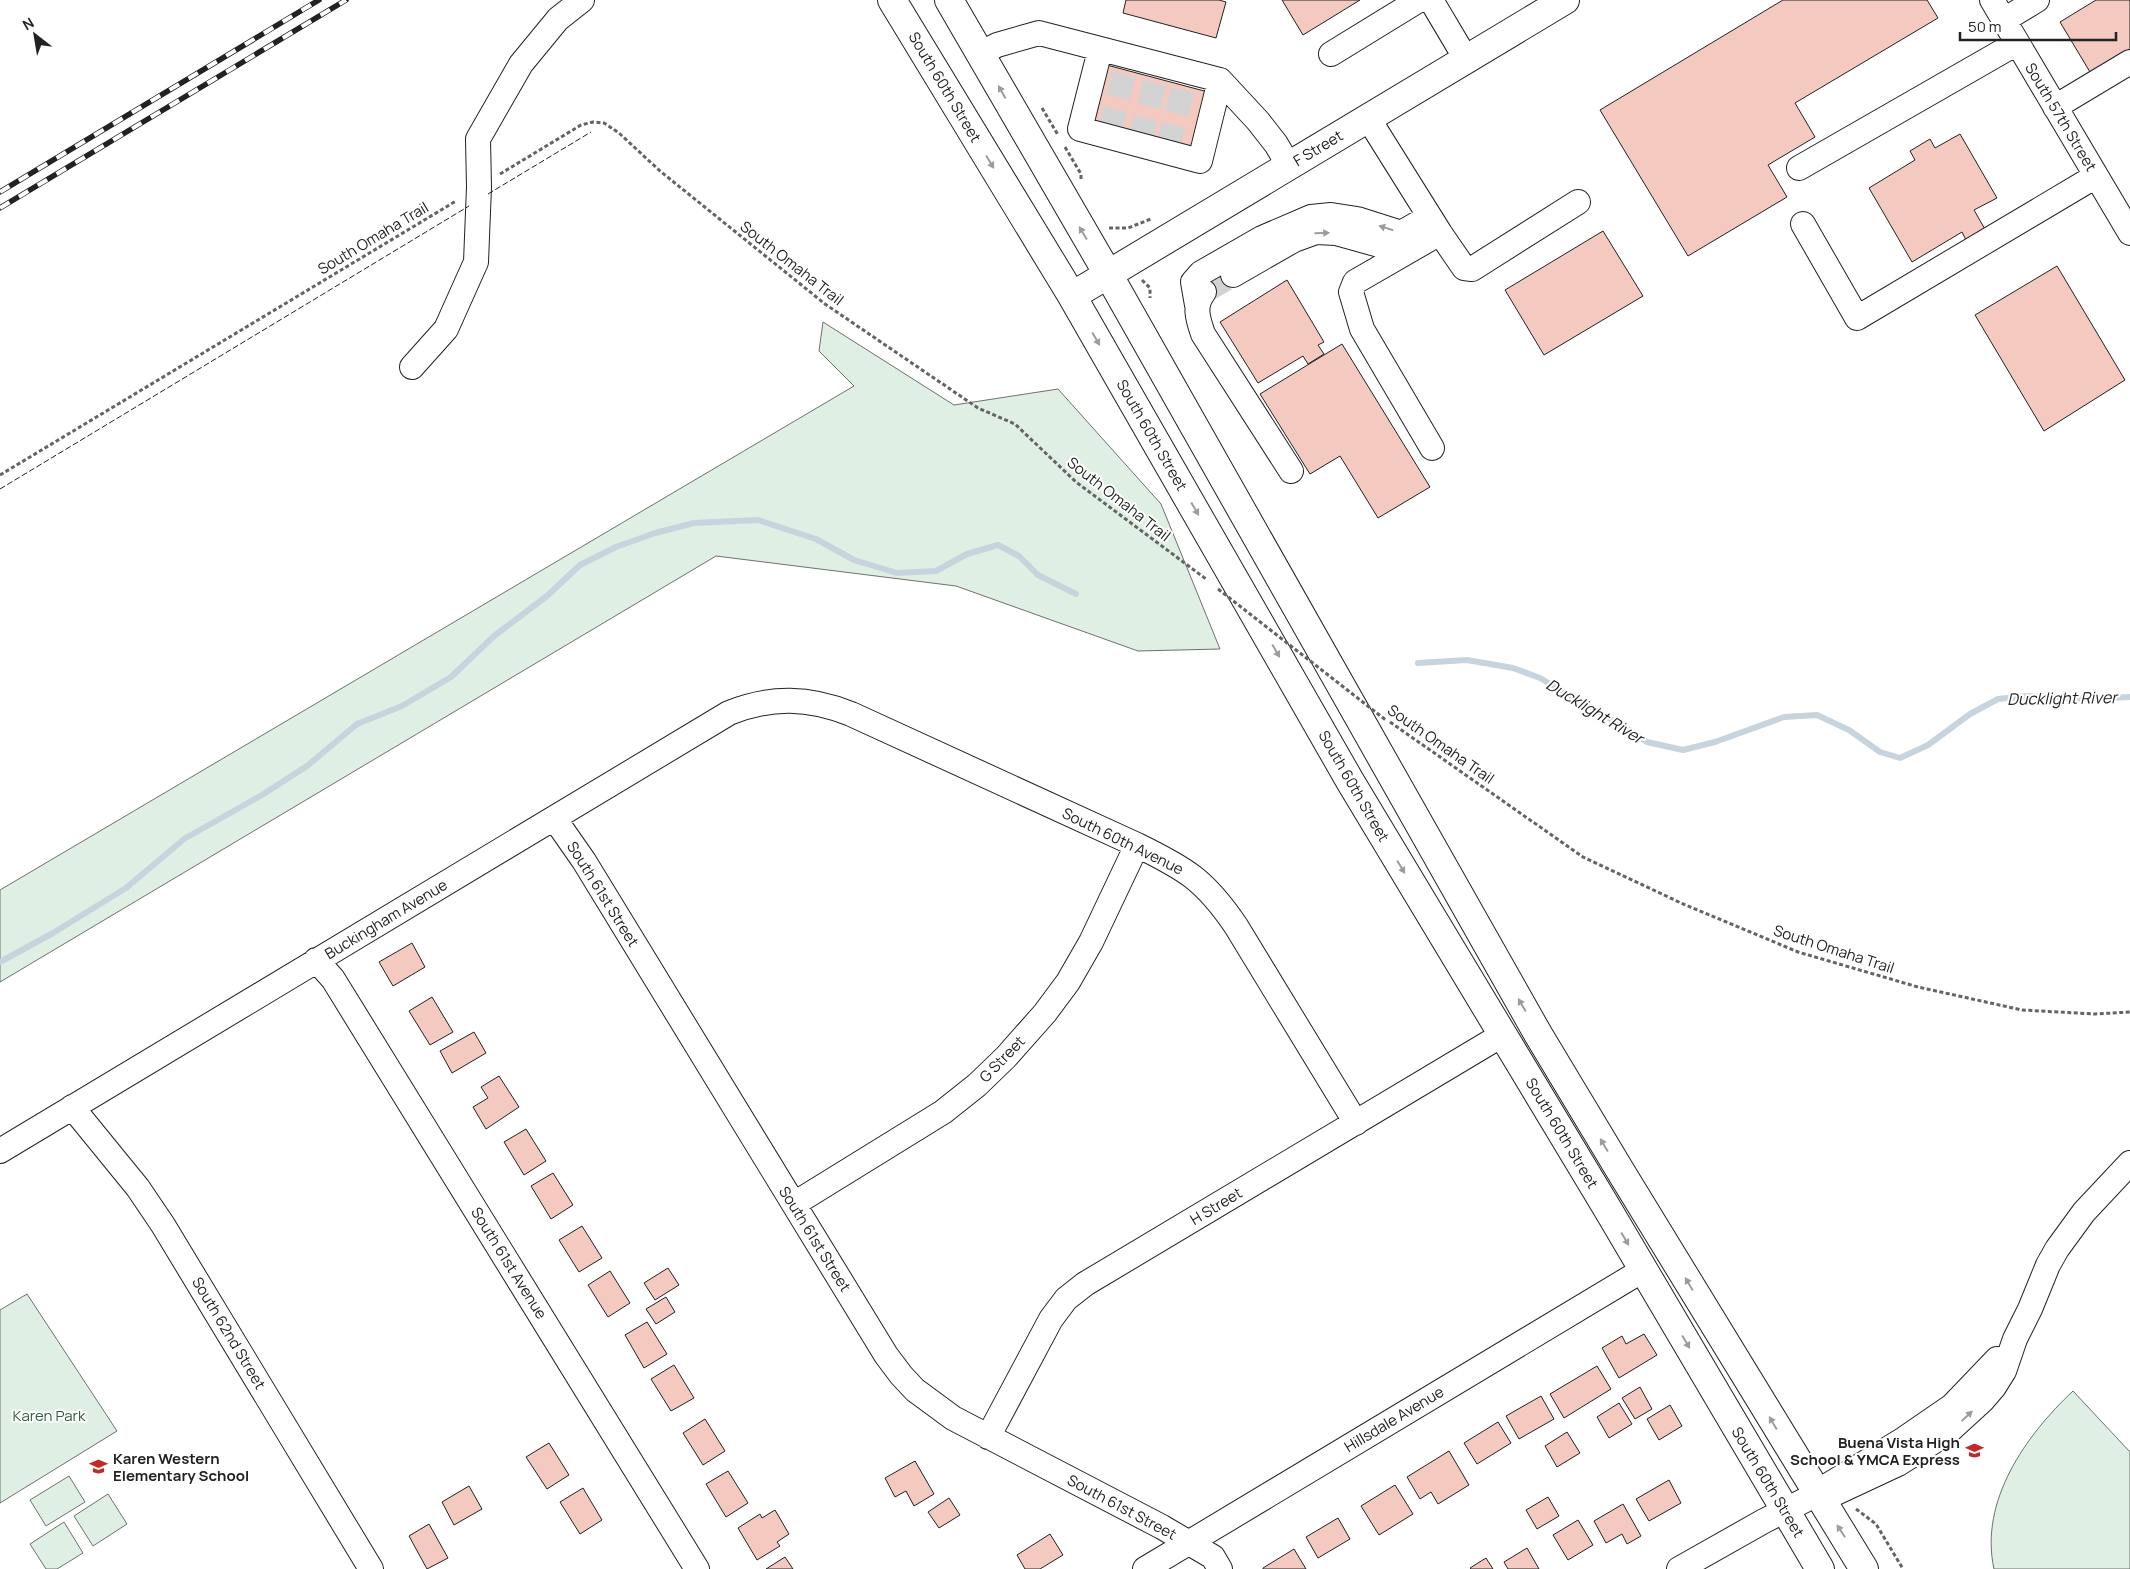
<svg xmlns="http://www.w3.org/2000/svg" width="2130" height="1569" font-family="Manrope,sans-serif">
<rect width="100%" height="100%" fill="#fff"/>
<!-- green -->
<path fill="#e0efe3" stroke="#6f6f6f" d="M823,322L954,405L1058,389L1161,504L1220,649L1138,651L956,586L716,556L0,982V890L854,386L819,351Z
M27,1294L117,1431L0,1503V1310Z
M2073,1391L2130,1452V1569H1994C1979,1501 2026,1435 2073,1391Z
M69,1476L85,1502L46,1526L30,1500Z
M108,1494L127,1524L93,1546L74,1516Z
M64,1522L83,1553L57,1569H46L30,1544Z"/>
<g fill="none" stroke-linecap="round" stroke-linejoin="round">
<!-- stream -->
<path stroke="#c7d3dd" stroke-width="6" d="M1418,663L1467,660L1513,668L1540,678L1633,732L1647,742L1683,750L1715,742L1784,717L1817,715L1849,730L1880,752L1900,758L1928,745L1970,714L1998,699L2028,696L2090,699L2130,697
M0,962L53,933L126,888L184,839L262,795L307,766L357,724L402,706L451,677L494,636L547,596L580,565L616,547L655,533L694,523L758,520L816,539L854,560L897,573L936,571L967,554L998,545L1019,556L1038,575L1076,594"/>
</g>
<!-- building -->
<path fill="#f3c9c0" stroke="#222" d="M1126,0H1219L1226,2L1216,38L1123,13Z
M1282,0H1360L1303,35Z
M1783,0H1927L1938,18L1795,103L1815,137L1768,165L1787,197L1688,256L1600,110Z
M2096,0H2130V49L2090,72L2060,22Z
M1103,64L1208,92L1191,154L1086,126Z
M1960,134L1997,198L1974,210L1986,231L1967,242L1962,232L1912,262L1869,188L1915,160L1910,151L1930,139L1935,148Z
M1603,231L1643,296L1544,355L1505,290Z
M2057,266L2125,380L2044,431L1975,315Z
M1287,280L1324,342L1318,345L1324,354L1308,364L1303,356L1258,383L1220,322Z
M1342,344L1430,487L1378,518L1340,456L1310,474L1260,394Z
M412,943L425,967L393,986L379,962Z
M432,997L453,1032L430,1045L409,1011Z
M474,1032L486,1053L452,1073L440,1051Z
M499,1076L519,1107L486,1129L473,1107L488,1098L481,1087Z
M526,1129L546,1161L524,1175L504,1142Z
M553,1173L573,1205L551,1219L531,1186Z
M582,1226L602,1258L579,1272L559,1240Z
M668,1268L679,1285L655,1300L644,1283Z
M610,1271L630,1303L608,1317L588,1285Z
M666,1297L675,1312L656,1324L646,1309Z
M647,1322L667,1354L644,1368L625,1335Z
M1644,1334L1657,1355L1619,1378L1602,1348L1622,1336L1626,1344Z
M674,1365L694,1398L671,1411L651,1379Z
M1597,1366L1611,1389L1564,1418L1550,1394Z
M1640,1387L1652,1409L1635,1419L1622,1398Z
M1541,1396L1554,1419L1519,1439L1506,1416Z
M1619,1403L1632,1424L1609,1438L1597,1417Z
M1670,1405L1682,1426L1659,1440L1647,1419Z
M705,1419L725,1451L703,1465L683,1433Z
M1498,1422L1511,1443L1477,1464L1464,1443Z
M1567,1432L1580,1453L1557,1467L1545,1446Z
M549,1443L569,1475L547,1489L526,1457Z
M1449,1451L1469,1485L1438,1504L1431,1492L1420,1499L1407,1477Z
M915,1461L934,1494L914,1506L906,1491L895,1497L885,1478Z
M728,1471L748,1503L726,1517L706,1484Z
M1669,1480L1681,1503L1649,1521L1636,1499Z
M1395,1485L1413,1514L1379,1535L1361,1506Z
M469,1486L482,1509L454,1525L442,1502Z
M583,1488L602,1520L580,1534L560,1502Z
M1548,1497L1559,1516L1537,1529L1526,1510Z
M949,1498L960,1515L939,1528L928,1512Z
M1623,1504L1641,1536L1627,1544L1622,1534L1606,1543L1594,1521Z
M775,1510L789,1534L777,1542L780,1546L757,1560L738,1528L760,1514L762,1518Z
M1338,1518L1350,1539L1318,1558L1306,1537Z
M1578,1520L1593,1545L1568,1560L1553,1535Z
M429,1524L448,1558L427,1569L409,1536Z
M1050,1534L1063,1555L1040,1569H1025L1017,1555Z
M1527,1548L1539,1569H1508L1504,1562Z
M1294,1549L1306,1569H1263V1568Z
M785,1557L793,1569H766Z
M1486,1558L1493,1569H1471L1470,1568Z"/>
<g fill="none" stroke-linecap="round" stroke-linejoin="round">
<!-- minor-tunnel -->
<path stroke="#d3d3d3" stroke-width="24" stroke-dasharray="24 12" stroke-linecap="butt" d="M1109,132L1125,70
M1140,141L1156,78
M1167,148L1184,86
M1205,291L1233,275"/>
<defs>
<path id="minor" d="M1431,0L1466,59
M1992,0L2130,233
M2004,20L2037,0
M1100,50L1080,129L1200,161L1220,80
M980,54L997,45L1039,33L1220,80L1258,121L1276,144L1289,166
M1331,54L1419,0
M2055,107L2130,62
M1368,118L1440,233L1464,268L1472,269L1578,202
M1799,168L2017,43
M1803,224L1857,318L2096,176
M1233,275L1294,240L1316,232L1336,233L1390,248L1413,247
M1204,292C1193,306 1198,319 1203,334L1291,471
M1197,305L1193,282L1201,273L1262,238L1311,217L1331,215L1357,219L1401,233L1429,217
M412,367L446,329L476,262L479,187L478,139L521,64L558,19L582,0
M1432,448L1362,329L1351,292L1355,282L1440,233
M554,818L584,861L886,1355L901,1375L915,1390L953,1418L1162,1527L1213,1557L1220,1569
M316,960L333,979L697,1569
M72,1107L138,1188L163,1225L371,1569
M0,1151L729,713C771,696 809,697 851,714L1137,845C1186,869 1205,880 1236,926L1356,1123
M794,1204L943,1112L977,1085L1006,1057L1045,1013L1068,982L1091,942L1137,845
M988,1437L1051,1319L1066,1299L1085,1284L1502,1035
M1817,1494L1836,1493L1898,1464L1947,1433L1982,1401L1994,1387L2004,1371L2015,1339L2030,1309L2048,1265L2057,1249L2084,1212L2130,1163
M1145,1569L1643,1270
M1679,1569L1764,1521L1817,1494L1830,1484L1904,1439L1952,1406L1997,1359"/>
<path id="major" d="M892,0L1072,296L1350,781L1607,1208L1820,1569
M949,0L1108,274L1538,1034L1621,1172L1864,1569
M1072,296L1565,0"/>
</defs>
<!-- minor casing -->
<use href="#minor" stroke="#222" stroke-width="26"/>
<!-- major casing -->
<use href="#major" stroke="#222" stroke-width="30"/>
<!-- path -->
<path stroke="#646464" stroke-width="3" stroke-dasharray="4 2.5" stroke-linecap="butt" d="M1042,108L1058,135
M1065,147L1081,174V179
M500,174L581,125L593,122L604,123L619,133L660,171L825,304L978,408L1015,424L1076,482L1206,579
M1109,228H1128L1151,219
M1142,280L1150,288V298
M0,475L456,201
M1390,722L1583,857L1681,903L1798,952L1918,987L2022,1010L2095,1014L2130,1012
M1856,1509L1876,1524L1903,1569"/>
<!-- minor -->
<use href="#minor" stroke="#fff" stroke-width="24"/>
<!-- major -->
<use href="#major" stroke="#fff" stroke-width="28"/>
<defs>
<path id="rail" d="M0,192L319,0
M0,208L346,0"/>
</defs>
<!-- rail casing -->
<use href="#rail" stroke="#222" stroke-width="5.5"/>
<!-- rail -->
<use href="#rail" stroke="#fff" stroke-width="4" stroke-dasharray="11" stroke-linecap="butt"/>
<!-- path-bridge -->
<path stroke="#646464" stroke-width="3" stroke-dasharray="4 2.5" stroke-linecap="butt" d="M1218,589L1387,721"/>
<!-- fence -->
<path stroke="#222" stroke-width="1" stroke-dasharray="6 2.5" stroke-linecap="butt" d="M488,194L591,132
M0,489L469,206"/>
</g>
<!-- one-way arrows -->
<defs><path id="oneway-solid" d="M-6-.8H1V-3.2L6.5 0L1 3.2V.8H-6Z" transform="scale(1.25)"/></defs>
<g fill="#9c9c9c">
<use href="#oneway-solid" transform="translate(1002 92) rotate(-119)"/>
<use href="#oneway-solid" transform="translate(990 162) rotate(59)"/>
<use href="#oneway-solid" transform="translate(1386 228) rotate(-163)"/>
<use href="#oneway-solid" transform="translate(1083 233) rotate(-121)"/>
<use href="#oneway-solid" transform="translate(1322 233) rotate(-2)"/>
<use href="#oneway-solid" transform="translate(1096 339) rotate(60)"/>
<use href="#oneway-solid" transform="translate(1195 509) rotate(60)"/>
<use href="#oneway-solid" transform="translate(1276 651) rotate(60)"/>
<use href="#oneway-solid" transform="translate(1401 867) rotate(59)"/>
<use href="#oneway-solid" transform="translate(1522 1005) rotate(-120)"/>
<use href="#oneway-solid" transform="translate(1604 1145) rotate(-121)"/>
<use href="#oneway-solid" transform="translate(1625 1239) rotate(60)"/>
<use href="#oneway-solid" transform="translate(1689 1284) rotate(-121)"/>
<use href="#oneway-solid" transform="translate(1686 1342) rotate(59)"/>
<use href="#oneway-solid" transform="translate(1967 1416) rotate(-43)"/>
<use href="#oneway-solid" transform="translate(1773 1423) rotate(-121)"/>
<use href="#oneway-solid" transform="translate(1841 1531) rotate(-123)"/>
</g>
<!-- icons -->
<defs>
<symbol id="school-bare" viewBox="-9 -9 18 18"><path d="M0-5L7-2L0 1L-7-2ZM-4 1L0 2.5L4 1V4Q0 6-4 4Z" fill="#c62828" stroke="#fff" stroke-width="2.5" paint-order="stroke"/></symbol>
</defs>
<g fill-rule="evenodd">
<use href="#school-bare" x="1962" y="1438" width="25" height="25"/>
<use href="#school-bare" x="86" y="1454" width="25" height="25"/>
</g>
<g text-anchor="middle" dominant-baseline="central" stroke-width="4" stroke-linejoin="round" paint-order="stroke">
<!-- street labels -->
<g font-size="15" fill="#222" stroke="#fff">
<text transform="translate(945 87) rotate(59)">South 60th Street</text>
<text transform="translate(2061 117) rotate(59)">South 57th Street</text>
<text transform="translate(1318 148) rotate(-31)">F Street</text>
<text transform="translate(373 238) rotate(-31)">South Omaha Trail</text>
<text transform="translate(792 263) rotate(38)">South Omaha Trail</text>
<text transform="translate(1152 435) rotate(60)">South 60th Street</text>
<text transform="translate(1119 499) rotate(38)">South Omaha Trail</text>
<text transform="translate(1441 744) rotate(35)">South Omaha Trail</text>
<text transform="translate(1354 786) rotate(60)">South 60th Street</text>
<text transform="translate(1123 841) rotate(26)">South 60th Avenue</text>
<text transform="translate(603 894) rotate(58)">South 61st Street</text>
<text transform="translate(386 919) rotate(-31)">Buckingham Avenue</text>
<text transform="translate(1834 949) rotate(18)">South Omaha Trail</text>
<text transform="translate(1002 1059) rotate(-46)">G Street</text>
<text transform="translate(1562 1133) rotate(59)">South 60th Street</text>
<text transform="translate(1216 1206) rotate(-31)">H Street</text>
<text transform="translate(815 1239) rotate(58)">South 61st Street</text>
<text transform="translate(509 1263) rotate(58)">South 61st Avenue</text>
<text transform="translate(229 1333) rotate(59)">South 62nd Street</text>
<text transform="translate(1394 1419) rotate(-31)">Hillsdale Avenue</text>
<text transform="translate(1768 1482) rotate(59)">South 60th Street</text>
<text transform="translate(1122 1507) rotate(28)">South 61st Street</text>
</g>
<!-- park labels -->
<g font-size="15" fill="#2f5e38" stroke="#fff">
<text x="49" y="1415">Karen Park</text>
</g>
<!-- poi labels -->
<g font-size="15" font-weight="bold" fill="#222" stroke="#fff" text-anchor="end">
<text x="1960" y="1442">Buena Vista High<tspan x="1960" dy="17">School &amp; YMCA Express</tspan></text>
<text x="113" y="1458" text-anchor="start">Karen Western<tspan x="113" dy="17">Elementary School</tspan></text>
</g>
<!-- water labels -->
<g font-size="16" font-style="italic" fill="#222" stroke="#fff">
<text transform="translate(2062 698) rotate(-1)">Ducklight River</text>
<text transform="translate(1595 711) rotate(31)">Ducklight River</text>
</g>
</g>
<!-- north arrow -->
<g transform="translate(35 35) rotate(329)" stroke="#ffffff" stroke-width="4" paint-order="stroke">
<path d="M0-4L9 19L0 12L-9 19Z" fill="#222222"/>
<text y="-8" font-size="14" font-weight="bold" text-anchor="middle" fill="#222222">N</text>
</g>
<!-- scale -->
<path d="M1960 32v8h156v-8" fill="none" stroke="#222222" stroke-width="2.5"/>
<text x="1968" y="32" font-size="15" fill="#222222" stroke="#ffffff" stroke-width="4" paint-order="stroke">50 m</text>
</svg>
